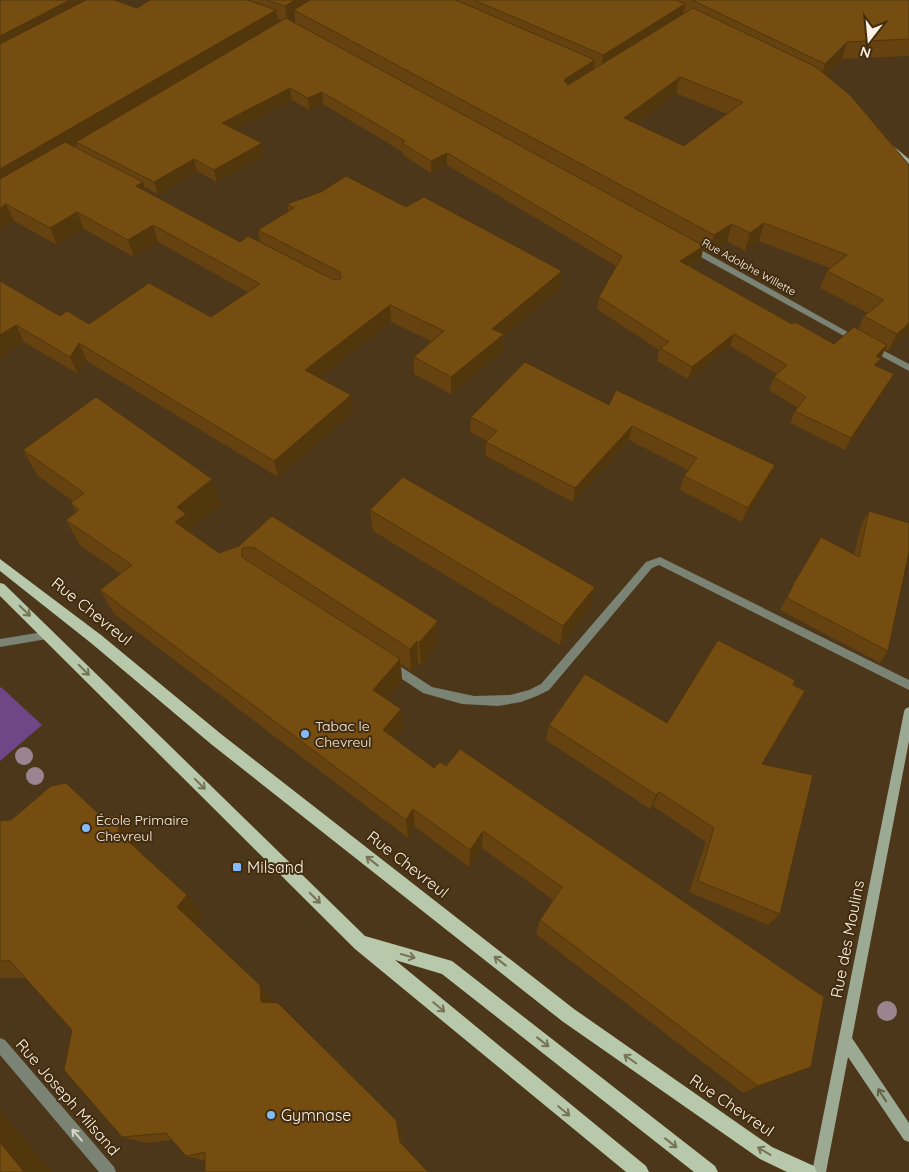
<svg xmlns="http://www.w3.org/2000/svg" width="909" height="1172" font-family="Quicksand,sans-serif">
<rect width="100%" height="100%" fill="#4c371a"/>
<!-- green -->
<path fill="#6f4787" d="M1,687L42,725L0,761V688Z"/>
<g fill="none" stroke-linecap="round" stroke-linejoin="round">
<!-- lane -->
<path fill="#7a8374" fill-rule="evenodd" d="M660,557L909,680V690L659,565L652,568L549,690L537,696L521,702L498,706L462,704L423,693L387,669L386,666L387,663L391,661L395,663L432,687L474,696L510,695L529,690L541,684L646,562Z"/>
<!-- street -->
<path fill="#7a8374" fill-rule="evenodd" d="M688,246H694L862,340L861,342H855L688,250Z
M873,345L909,364V371L870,350L869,348Z
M49,631L53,632L54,635L53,638L0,647V639Z
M0,1038L5,1040L114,1167L116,1172H99L0,1055Z"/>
<!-- secondary -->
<path fill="#9daa93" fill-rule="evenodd" d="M887,144H891L909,159V164L887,146Z
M909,707V741L852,1038L909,1123V1142L904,1140L848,1057L826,1172H812L904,712L905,709Z"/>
<!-- primary -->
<path fill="#b8c9ab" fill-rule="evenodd" d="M0,559L101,635L221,734L574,1009L772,1147L814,1166L817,1172H787L760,1159L562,1021L211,744L91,643L0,571Z
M0,583L4,584L365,936L452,961L715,1166L718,1172H694L442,974L395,960L646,1166L649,1172H626L355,949L0,596Z"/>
</g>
<!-- trees -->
<g fill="#9c8390">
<circle cx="24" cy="756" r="9"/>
<circle cx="35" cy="776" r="9"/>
<circle cx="887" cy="1011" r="10"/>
</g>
<!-- wall -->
<path fill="#65420f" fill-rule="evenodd" d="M0,0L137,8L150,0H909V56L842,59L826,75L909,165V332L888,351L885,349L880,358L877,367L894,374L888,386L845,450L790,423L795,411L798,408L769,390L774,377L777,374L730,346L688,379L657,361L659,350L597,309L599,297L616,266L447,165L431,173L403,155V152L323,104L309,110L292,100L235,129L262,143L264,155L217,182L197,171L158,194L145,187L146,191L240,242L260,243L258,230L288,211L287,204L560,288L504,335L503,351L451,394L414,374V357L431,341L391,322L319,378L353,412L278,477L87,361L78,374L24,342L0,358V281L60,316L89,324L211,317L248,292L158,242L134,257L84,229L57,245L14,221L0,229ZM295,17V23L290,20ZM277,19L283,21L278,23ZM676,93L727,114L684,146L636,124ZM727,241L745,251L759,241L830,268L827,271L820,288L868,313L864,316L858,330L834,344L792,324L689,266L701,258L703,249L709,252Z
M609,405L775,465L769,479L742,522L680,490L684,476L688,470L629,440L573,502L486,456V442L488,441L470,432L471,417Z
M23,450L212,479L221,505L191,528L194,535L219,553L239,546L272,516L438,621V644L421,665L418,663L411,671L401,664L402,681L387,699L404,729L395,739L793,1074L743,1093L536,934L540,920L553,900L482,848L469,867L415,827L408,838L114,614L100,590L121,574L80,545L66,520L76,512L71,503L73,501L37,475Z
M370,510L590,607L560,645L373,531Z
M869,511L888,651L880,663L780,610L794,583L854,554L862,523Z
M793,685L762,764L780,914L768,925L689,892L706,842L653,806L650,809L546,740L549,725L667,723Z
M101,816L140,839L139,851L204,915L195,924L273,1001V1003L396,1120L400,1127L403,1146L205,1161L186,1156L173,1140L146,1143L122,1137L72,1030L25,978H0V821Z"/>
<!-- shaded-wall -->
<path fill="#52360c" d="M70,0H91L0,56V36Z
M295,0H324L294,10L295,17L287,22L285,6Z
M685,4L682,20L601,72L603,55Z
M276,10L279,26L76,142L77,145L0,191V169Z
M847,42L842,59L820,81L825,64Z
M595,60L593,76L564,96V81L565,79Z
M680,77L676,93L621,135L624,118Z
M290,88L292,100L225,135L222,123Z
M322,92L323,104L309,110L308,98Z
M262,143L264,155L217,182L214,170Z
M447,153V165L431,173V161Z
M194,159L197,171L158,194L154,182Z
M143,182L148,199L136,186Z
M6,204L14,221L0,229V208Z
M77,212L84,229L57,245L50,228Z
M764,223L759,241L745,251L750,233Z
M732,224L727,241L709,252L714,235Z
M153,225L158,242L134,257L128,240Z
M704,246L701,258L677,273L680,261Z
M562,271L560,288L504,335L503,351L451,394V377L492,329Z
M390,305L391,322L308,387L305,370Z
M909,323V332L888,351L897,334Z
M16,325L24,342L0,358V335Z
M734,334L730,346L688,379L692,367Z
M79,343L87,361L78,374L70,357Z
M887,345L881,358L870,368L876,356Z
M881,359L875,371L874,365Z
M894,374L888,386L845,450L851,438Z
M351,395L353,412L278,477L274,461Z
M632,426L629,440L573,502L575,488Z
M775,465L769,479L742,522L748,508Z
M212,479L221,505L191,528L195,538L175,522L177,507Z
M595,587L590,607L560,645L563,626Z
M438,621V644L421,665L419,643Z
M417,641L418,663L411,671L410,649Z
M400,659L402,681L377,711L373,690Z
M401,709L404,729L386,750L383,730Z
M659,792L653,806L650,809L656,795Z
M413,809L415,827L408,838L406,820Z
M120,815L140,839L138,855L118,832Z
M483,831L482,848L469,867L470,850Z
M187,895L204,915L194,926L177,907Z
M260,985L273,1001L274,1016L261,1002Z
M811,1067L793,1074L743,1093L758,1086Z
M0,1109L52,1172H24L0,1142Z
M396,1120L400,1127L403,1147L400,1142Z"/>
<!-- building -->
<path fill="#754d11" stroke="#52360c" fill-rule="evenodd" d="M0,0H70L0,36Z
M86,0H114L137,8L150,0H247L276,10L0,169V44Z
M267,0H295L285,6Z
M310,0H456L595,60L565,79L564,81L568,85L693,8L816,67L851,96L909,165V323L897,334L864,316L884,300L827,271L847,255L764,223L750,233L732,224L714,235L294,10ZM680,77L743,102L684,146L624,118Z
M474,0H676L685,4L603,55Z
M692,0H909V39L847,42L825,64Z
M286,18L704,246L680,261L792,324L795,322L834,344L854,327L887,345L876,356L881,359L874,365L894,374L851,438L795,411L806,397L774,377L787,365L734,334L692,367L660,348L669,342L599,297L622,256L447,153L431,161L402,143L405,141L322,92L308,98L290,88L222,123L262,143L214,170L194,159L154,182L76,142Z
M65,142L143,182L136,186L240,242L248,236L332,279L339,280L341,278L340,272L258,230L294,208L287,204L321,192L346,176L406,207L424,197L562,271L492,329L504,334L451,377L414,357L444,331L390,305L305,370L351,395L274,461L79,343L70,357L16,325L0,335V281L60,316L67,311L89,324L149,283L211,317L260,284L153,225L128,240L77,212L50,228L6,204L0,208V179Z
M525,362L609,405L616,390L775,465L748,508L684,476L697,458L632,426L575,488L486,442L497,431L471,417Z
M96,397L212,479L177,507L186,514L175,522L219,553L239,546L272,516L438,621L419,643L417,641L410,649L253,547L242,548V557L400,659L373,690L401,709L383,730L434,768L440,762L446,766L460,749L824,997L811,1067L758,1086L540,920L562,887L483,831L470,850L413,809L406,820L100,590L132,565L66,520L79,510L71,503L84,493L23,450Z
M403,477L595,587L563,626L370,510Z
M869,511L909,523V552L888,651L787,598L794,583L821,537L859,557Z
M718,640L795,680L793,685L805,691L762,764L813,775L780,914L698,881L714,828L659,792L656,795L549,725L585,674L667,723Z
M66,783L101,816L120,815L118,832L187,895L177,907L260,985L261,1002L278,1003L396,1120L400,1142L428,1172H205V1152L186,1156L166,1133L122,1137L64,1070L72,1030L10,961H0V821L11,820L51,786Z
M0,1142L24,1172H0Z"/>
<!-- one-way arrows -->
<defs><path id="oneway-shaft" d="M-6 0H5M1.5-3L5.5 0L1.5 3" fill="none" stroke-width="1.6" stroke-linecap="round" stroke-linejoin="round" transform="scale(1.25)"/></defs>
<g stroke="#777356">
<use href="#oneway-shaft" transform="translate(25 611) rotate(44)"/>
<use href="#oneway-shaft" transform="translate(84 670) rotate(45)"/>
<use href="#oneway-shaft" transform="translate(200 784) rotate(45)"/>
<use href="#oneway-shaft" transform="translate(372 861) rotate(-142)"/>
<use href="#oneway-shaft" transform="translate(315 898) rotate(45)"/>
<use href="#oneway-shaft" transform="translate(408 956) rotate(16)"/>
<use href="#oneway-shaft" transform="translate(500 961) rotate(-142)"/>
<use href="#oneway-shaft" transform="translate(439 1007) rotate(40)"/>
<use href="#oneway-shaft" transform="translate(543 1042) rotate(38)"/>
<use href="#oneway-shaft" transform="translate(630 1059) rotate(-145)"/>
<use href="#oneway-shaft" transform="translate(564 1111) rotate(40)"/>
<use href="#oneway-shaft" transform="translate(671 1143) rotate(38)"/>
<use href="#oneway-shaft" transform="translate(764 1151) rotate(-149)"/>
</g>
<use stroke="#665e44" href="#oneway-shaft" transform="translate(882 1095) rotate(-123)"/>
<use stroke="#dcd6c9" href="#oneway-shaft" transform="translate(77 1135) rotate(-131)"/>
<!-- markers -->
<g fill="#83bcfb" stroke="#422c10" stroke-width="2">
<circle cx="305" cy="734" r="5"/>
<circle cx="86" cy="828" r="5"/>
<rect x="232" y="862" width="10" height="10" rx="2.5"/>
<circle cx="271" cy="1115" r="5"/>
</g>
<g text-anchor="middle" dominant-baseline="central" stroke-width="4" stroke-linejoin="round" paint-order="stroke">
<!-- far-street labels -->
<g font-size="11" fill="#fdf2e5" stroke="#422c10">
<text transform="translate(749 267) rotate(29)">Rue Adolphe Willette</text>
</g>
<!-- poi labels -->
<g font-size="14" fill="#fdf2e5" stroke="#422c10" text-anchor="start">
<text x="315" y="726">Tabac le<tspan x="315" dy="16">Chevreul</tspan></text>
<text x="96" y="820">École Primaire<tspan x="96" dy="16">Chevreul</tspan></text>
</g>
<!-- near-street labels -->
<g font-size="16" fill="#fdf2e5" stroke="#422c10">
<text transform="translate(92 611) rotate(39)">Rue Chevreul</text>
<text transform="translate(408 864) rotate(38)">Rue Chevreul</text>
<text transform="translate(847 939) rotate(-79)">Rue des Moulins</text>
<text transform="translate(68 1097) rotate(49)">Rue Joseph Milsand</text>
<text transform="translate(732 1105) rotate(34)">Rue Chevreul</text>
</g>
<!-- near-poi labels -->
<g font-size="16" fill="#fdf2e5" stroke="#422c10" text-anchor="start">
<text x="247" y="867">Milsand</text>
<text x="281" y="1115">Gymnase</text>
</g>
</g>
<!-- north arrow -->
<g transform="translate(869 40) rotate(196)" stroke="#422c10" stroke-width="4" paint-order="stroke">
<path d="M0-4L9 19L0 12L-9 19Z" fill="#fdf2e5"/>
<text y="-8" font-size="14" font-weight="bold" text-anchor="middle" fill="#fdf2e5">N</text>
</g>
</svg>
